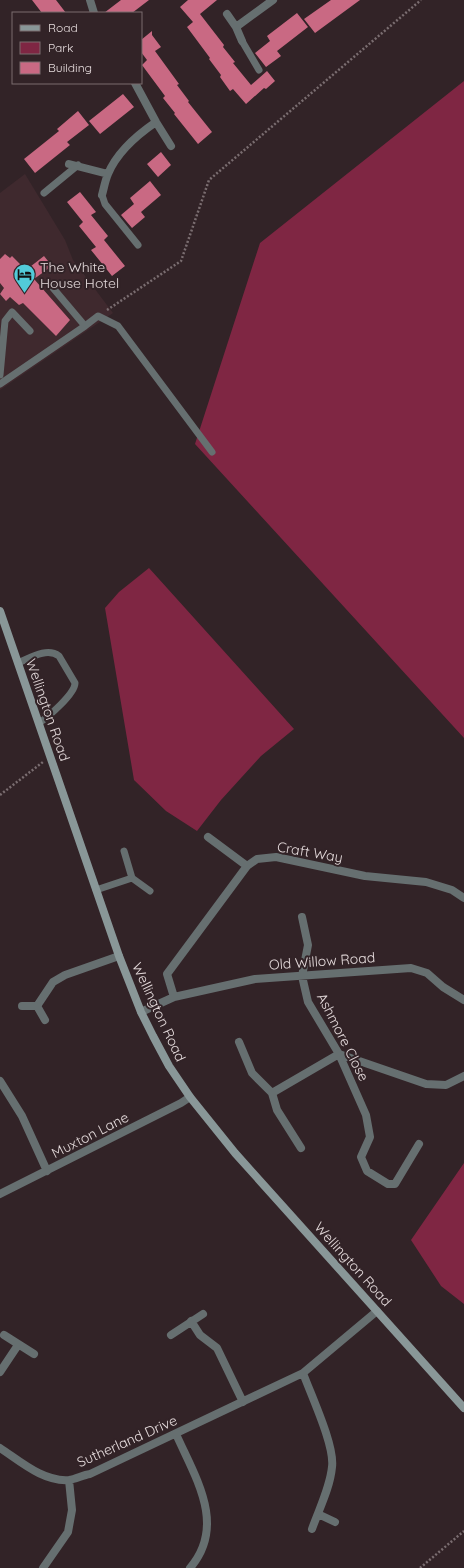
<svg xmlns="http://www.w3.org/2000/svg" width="464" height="1568" font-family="Quicksand,sans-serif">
<rect width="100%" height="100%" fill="#322327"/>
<!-- built -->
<path fill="#3f292e" d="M25,174L65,240L73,260L113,313L0,390V193Z"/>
<!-- green -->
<path fill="#7f2643" d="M464,81V738L195,444L260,243Z
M149,568L294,729L261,756L221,800L197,831L166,811L134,780L105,608L119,592Z
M464,1163V1304L441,1286L411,1240Z"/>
<!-- building -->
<path fill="#c96983" d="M32,0H56L66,13H42Z
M121,0H149L132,13H104Z
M188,0H217L200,14L224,45L223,47L235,62L233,63L251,85L267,71L275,81L266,89L264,88L246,104L233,89L230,91L220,77L221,75L209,59L210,58L187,27L193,22L180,7Z
M331,0H360L315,33L304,19Z
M297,13L308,27L277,51L281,56L266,67L255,53L270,41L267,36Z
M152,31V35L161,47L155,51L179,84L177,85L189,101L188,102L212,132L198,144L174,114L175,113L163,98L165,96L142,65L147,60L141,52V40Z
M123,94L134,107L100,134L89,121Z
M78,111L89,125L67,142L70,145L35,173L24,159L59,131L57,129Z
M161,152L171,165L158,177L147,164Z
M150,181L161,195L141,212L145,217L132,228L121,215L134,204L130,198Z
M80,192L96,212L91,215L108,236L104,240L125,266L112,276L91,250L96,247L79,226L83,222L67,202Z
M5,254L10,258L12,256L26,270L44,256L52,266L34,279L70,320L56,336L23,303L19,305L10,297L6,301L0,294L4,288L0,283V259Z"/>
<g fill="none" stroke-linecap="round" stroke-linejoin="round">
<!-- path -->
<path stroke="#7a6d70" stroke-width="2.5" stroke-dasharray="2 2" stroke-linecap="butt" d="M107,310L181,261L209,180L421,0
M0,795L43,762
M420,1568L464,1531"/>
<!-- lane -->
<path stroke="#666f70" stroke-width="7" d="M242,41L259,70
M44,193L78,165
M102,195L105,204L138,245
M85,326L98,316L118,326L212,452
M0,375L5,321L12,312L30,331
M0,384L85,326L53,288
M18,663C30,658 47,647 59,656L75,683C75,694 48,717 39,723
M124,851L132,878
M96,890L132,878L150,891"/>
<!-- street -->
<path stroke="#666f70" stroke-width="8" d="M90,0L94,13
M227,14L236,27L242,41
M236,27L273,0
M135,83L156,122L171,146
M69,164L108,174
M102,195C104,188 105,181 108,174C117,152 137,135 156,122
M208,837L247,866
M302,917L308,945L302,976L308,1002L339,1054L366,1115L370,1137L361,1157L367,1171L388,1184H395L419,1144
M174,997L255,979L411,968L427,973L443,987L464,1000
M22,1006H37L53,982L65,975L119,956
M37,1006L45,1020
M141,1012L174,997L167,974L247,866L257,859L276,857L365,876L426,882L452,890L464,898
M239,1042L252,1073L272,1093L277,1110L301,1148
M339,1054L426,1084L446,1085L464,1076
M0,1081L22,1116L47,1171
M272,1093L339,1054
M0,1194L181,1103L190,1097
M191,1321L200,1335L217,1348L243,1402
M4,1335L34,1354
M171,1335L203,1314
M0,1372L18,1345
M303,1373C311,1395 335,1446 332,1467C330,1488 319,1509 312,1529
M176,1434C195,1477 227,1525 190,1568
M0,1448C20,1461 43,1482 69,1480C76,1479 83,1475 90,1474L303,1373L377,1311
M318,1514L335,1522
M43,1568L68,1532L72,1510L69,1480"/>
<!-- secondary -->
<path stroke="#899798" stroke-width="8" d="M0,611L119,956L141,1012L153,1036L169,1066L190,1097L235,1153L464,1408"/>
</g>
<!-- icons -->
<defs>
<symbol id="hotel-pin" viewBox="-11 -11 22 30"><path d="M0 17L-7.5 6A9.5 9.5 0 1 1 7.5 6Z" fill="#52cbd9" stroke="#322327"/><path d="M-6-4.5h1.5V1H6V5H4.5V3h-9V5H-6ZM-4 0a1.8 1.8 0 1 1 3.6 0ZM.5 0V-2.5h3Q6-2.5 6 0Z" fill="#111"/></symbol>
</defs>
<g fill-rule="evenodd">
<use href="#hotel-pin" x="12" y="262" width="25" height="34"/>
</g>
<g text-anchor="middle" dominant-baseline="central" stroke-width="4" stroke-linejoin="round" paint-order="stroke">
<!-- poi labels -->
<g font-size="14" fill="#e5dbdc" stroke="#322327" text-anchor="start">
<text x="40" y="267">The White<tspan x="40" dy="16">House Hotel</tspan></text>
</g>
<!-- street labels -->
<g font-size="14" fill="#e5dbdc" stroke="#322327">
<text transform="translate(48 710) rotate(71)">Wellington Road</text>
<text transform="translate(310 852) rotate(10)">Craft Way</text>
<text transform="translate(322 961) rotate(-4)">Old Willow Road</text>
<text transform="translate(159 1012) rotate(65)">Wellington Road</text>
<text transform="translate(343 1037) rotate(63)">Ashmore Close</text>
<text transform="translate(90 1135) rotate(-27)">Muxton Lane</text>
<text transform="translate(353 1264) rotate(48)">Wellington Road</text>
<text transform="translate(127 1441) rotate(-24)">Sutherland Drive</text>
</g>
</g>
<!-- legend -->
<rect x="12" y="12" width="130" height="72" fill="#322327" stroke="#7a6d6f"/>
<rect x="20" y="25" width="20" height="6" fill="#899798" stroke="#7a6d6f"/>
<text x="48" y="32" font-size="12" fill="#e5dbdc">Road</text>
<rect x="20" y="42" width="20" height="12" fill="#7f2643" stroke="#7a6d6f"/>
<text x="48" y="52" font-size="12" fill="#e5dbdc">Park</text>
<rect x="20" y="62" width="20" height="12" fill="#c96983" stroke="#7a6d6f"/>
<text x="48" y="72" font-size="12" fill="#e5dbdc">Building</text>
</svg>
